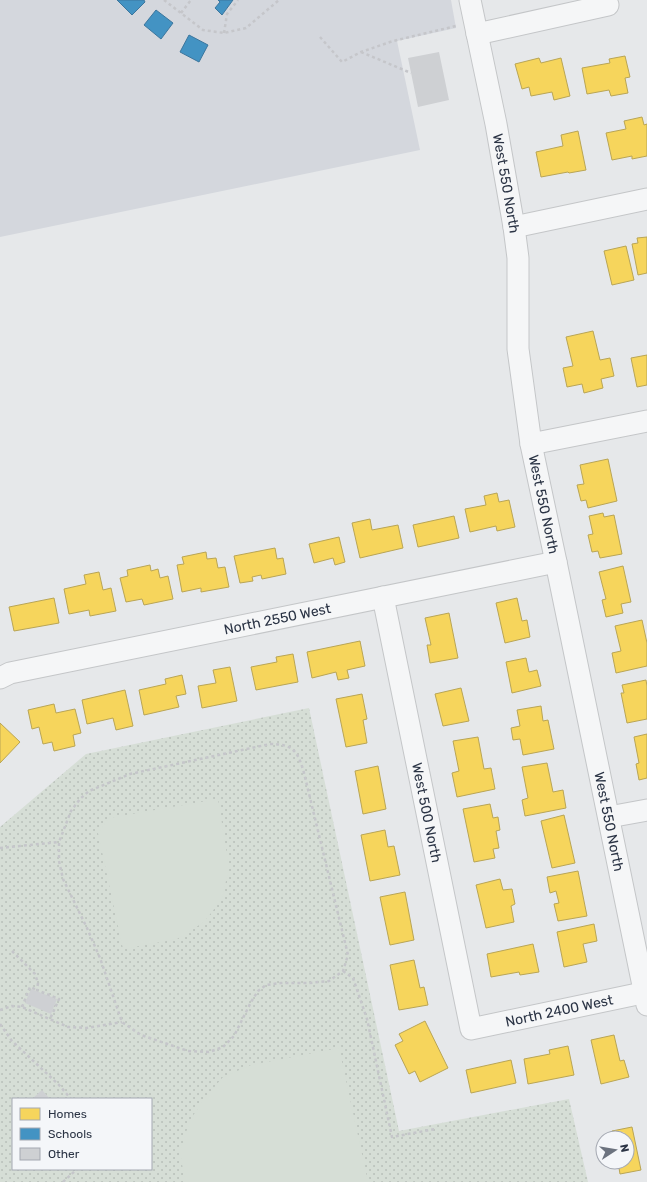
<svg xmlns="http://www.w3.org/2000/svg" width="647" height="1182" font-family="Rubik,sans-serif">
<defs>
<pattern id="green-dots" width="8" height="8" patternUnits="userSpaceOnUse"><rect width="8" height="8" fill="#d6ded6"/><path d="M2 2h.1M6 6h.1" fill="none" stroke="#b8bfb9" stroke-width="1.8" stroke-linecap="round"/></pattern>
</defs>
<rect width="100%" height="100%" fill="#e6e8ea"/>
<!-- built -->
<path fill="#d4d7dd" d="M0,0H451L456,28L397,41L420,150L0,237Z"/>
<!-- green -->
<path fill="url(#green-dots)" fill-rule="evenodd" d="M309,708L399,1131L569,1099L588,1182H0V827L86,754ZM13,1099H151V1169H13Z"/>
<!-- pitch -->
<path fill="#d6ded6" d="M218,799L229,867L222,899L204,922L177,939L123,949L98,833L109,818Z
M339,1048L368,1182H185L180,1152L190,1120L205,1098L223,1077L251,1065Z"/>
<!-- homes -->
<path fill="#f6d55c" stroke="#b9a555" d="M625,56L630,77L625,78L628,93L611,96L609,90L587,94L582,68L610,63L609,59Z
M539,58L541,63L561,58L570,96L554,100L552,92L531,96L529,87L522,89L515,64Z
M642,117L644,125L647,124V156L632,159V156L612,160L606,133L626,129L624,121Z
M578,131L586,170L569,173L568,172L541,177L536,152L563,146L561,135Z
M647,237V273L638,275L632,244L638,243L637,238Z
M626,246L634,280L612,285L604,251Z
M593,331L600,360L610,358L614,376L601,379L603,388L584,393L582,384L567,387L563,368L573,366L566,337Z
M647,355V385L637,387L631,358Z
M608,459L617,501L588,508L586,500L581,501L577,485L584,484L580,465Z
M497,493L499,502L509,500L515,527L497,531L496,526L470,532L465,509L486,505L484,496Z
M603,513L604,517L614,515L622,554L600,558L598,551L592,552L588,535L593,534L589,516Z
M454,516L459,538L418,547L413,525Z
M370,519L372,530L398,525L403,548L360,558L352,523Z
M339,537L345,562L335,565L333,558L314,563L309,544Z
M275,548L277,559L283,558L286,574L262,579L261,575L252,577L253,581L240,583L234,556Z
M206,552L207,559L216,558L218,568L225,567L229,587L201,592V588L182,592L177,565L184,564L182,557Z
M150,565L151,571L158,569L160,578L168,576L173,599L144,605L142,599L126,602L120,578L128,576L127,570Z
M623,566L631,602L621,604L623,613L606,617L602,600L606,599L599,572Z
M99,572L103,590L111,588L116,611L90,616L89,610L69,614L64,589L86,584L84,575Z
M54,598L59,623L14,631L9,607Z
M517,598L522,621L527,620L530,637L505,643L496,603Z
M449,613L458,658L430,663L427,645H431L425,618Z
M642,620L647,643V666L616,673L612,653L621,651L615,626Z
M360,641L365,666L347,670L349,678L338,680L336,672L312,678L307,652Z
M293,654L298,682L256,690L251,667L277,662L276,657Z
M526,658L529,672L537,670L541,686L512,693L506,662Z
M230,667L237,701L202,708L198,686L216,683L213,670Z
M182,675L186,694L176,696L179,707L144,715L139,690L166,684L165,679Z
M646,680L647,686V719L627,723L621,693H624L622,685Z
M461,688L469,721L443,726L435,694Z
M125,690L133,726L116,730L113,718L87,724L82,700Z
M362,694L367,719L363,720L367,743L346,747L336,699Z
M54,704L56,713L75,709L81,733L73,735L75,746L54,751L52,742L43,744L39,727L32,729L28,710Z
M541,706L543,721L548,720L554,749L523,755L520,739L513,740L511,728L520,726L517,710Z
M0,723L20,742L0,763Z
M647,734V778L639,780L636,764L639,763L634,737Z
M478,737L484,769L491,768L495,789L457,797L452,773L459,771L453,741Z
M547,763L553,792L563,790L566,808L525,816L522,800L528,798L522,767Z
M378,766L386,809L363,814L355,771Z
M490,804L493,818L498,817L500,830L496,831L499,848L493,849L495,858L474,862L463,809Z
M564,815L575,863L552,868L541,821Z
M385,830L388,847L394,846L400,875L370,881L361,835Z
M578,871L587,916L558,921L554,904L559,903L556,891L550,893L547,877Z
M500,879L503,890L512,889L515,904L511,906L514,922L486,928L476,885Z
M405,892L414,940L390,945L380,897Z
M594,924L597,941L583,944L587,962L564,967L557,932Z
M533,944L539,972L520,975L519,972L491,977L487,954Z
M414,960L420,988L424,987L428,1005L399,1010L390,965Z
M425,1021L448,1068L420,1082L415,1071L409,1074L395,1045L403,1041L399,1034Z
M614,1035L620,1061L624,1060L629,1077L601,1084L591,1040Z
M568,1046L574,1075L528,1084L524,1059L550,1054L549,1050Z
M511,1060L516,1083L471,1093L466,1070Z
M632,1127L641,1170L620,1174L618,1162H627V1138H614L612,1131Z"/>
<!-- schools -->
<path fill="#4393c3" stroke="#3c769d" d="M117,0H144L145,2L132,15Z
M218,0H233L222,15L215,8L220,2Z
M156,10L173,23L161,39L144,25Z
M189,35L208,45L199,62L180,52Z"/>
<!-- building -->
<path fill="#ced0d3" d="M439,52L449,100L418,107L408,58Z
M31,989L57,999L51,1014L25,1003Z
M42,1090L50,1099H32Z"/>
<g fill="none" stroke-linecap="round" stroke-linejoin="round">
<defs>
<g id="minor">
<path id="s1" d="M470,0L496,124L514,227L518,258V349L531,444L556,562L647,1005"/>
<path d="M477,34L608,5"/>
<path d="M514,227L647,199"/>
<path d="M531,444L647,421"/>
<path id="s2" d="M383,597L471,1029L647,992"/>
<path id="s3" d="M0,678L10,673L556,562"/>
<path d="M609,817L647,810"/>
</g>
</defs>
<!-- minor casing -->
<use href="#minor" stroke="#c4c6c8" stroke-width="23"/>
<!-- path -->
<path stroke="#c5c6ca" stroke-width="2.5" stroke-dasharray="3 3" stroke-linecap="butt" d="M164,0L203,30L224,33L246,28L279,0
M181,13L191,0
M224,33L227,14L238,0
M320,37L342,62L361,52L393,41L456,26
M361,52L411,73
M270,744C294,744 298,752 304,773L348,955L343,971L329,981L309,983H281L266,985L258,991L251,1002L234,1036L223,1047L209,1052L188,1051L141,1035L122,1022L100,958L87,928L63,879L59,861V842L71,811L80,799L89,791L130,774Z
M0,848L59,842
M12,951L35,974L38,983L37,990L59,999L50,1019
M343,971L353,978L367,1019L392,1137L435,1129
M22,1007L30,987L37,990
M0,1010L12,1006L22,1007L68,1027L86,1028L122,1022
M0,1024L12,1041L59,1085L71,1099
M63,1182L77,1169"/>
<!-- minor -->
<use href="#minor" stroke="#f5f6f7" stroke-width="21"/>
</g>
<g text-anchor="middle" dominant-baseline="central" stroke-width="4" stroke-linejoin="round" paint-order="stroke">
<!-- street labels -->
<g font-size="14" fill="#2b3445" stroke="#f4f6f9">
<text stroke="none"><textPath href="#s1" startOffset="187">West 550 North</textPath></text>
<text stroke="none"><textPath href="#s1" startOffset="511">West 550 North</textPath></text>
<text stroke="none"><textPath href="#s3" startOffset="284">North 2550 West</textPath></text>
<text stroke="none"><textPath href="#s2" startOffset="220">West 500 North</textPath></text>
<text stroke="none"><textPath href="#s1" startOffset="835">West 550 North</textPath></text>
<text stroke="none"><textPath href="#s2" startOffset="531">North 2400 West</textPath></text>
</g>
</g>
<!-- legend -->
<rect x="12" y="1098" width="140" height="72" fill="#f4f6f9" stroke="#a4a8b1"/>
<rect x="20" y="1108" width="20" height="12" fill="#f6d55c" stroke="#a4a8b1"/>
<text x="48" y="1118" font-size="12" fill="#2b3445">Homes</text>
<rect x="20" y="1128" width="20" height="12" fill="#4393c3" stroke="#a4a8b1"/>
<text x="48" y="1138" font-size="12" fill="#2b3445">Schools</text>
<rect x="20" y="1148" width="20" height="12" fill="#ced0d3" stroke="#a4a8b1"/>
<text x="48" y="1158" font-size="12" fill="#2b3445">Other</text>
<!-- north arrow -->
<g transform="translate(615 1150) rotate(78)"><circle r="19" fill="#f4f6f9" stroke="#a4a8b1"/>
<path d="M0-3L7 15L0 10L-7 15Z" fill="#6c737f"/>
<text y="-6" font-size="11" font-weight="bold" text-anchor="middle" fill="#2b3445">N</text>
</g>
</svg>
